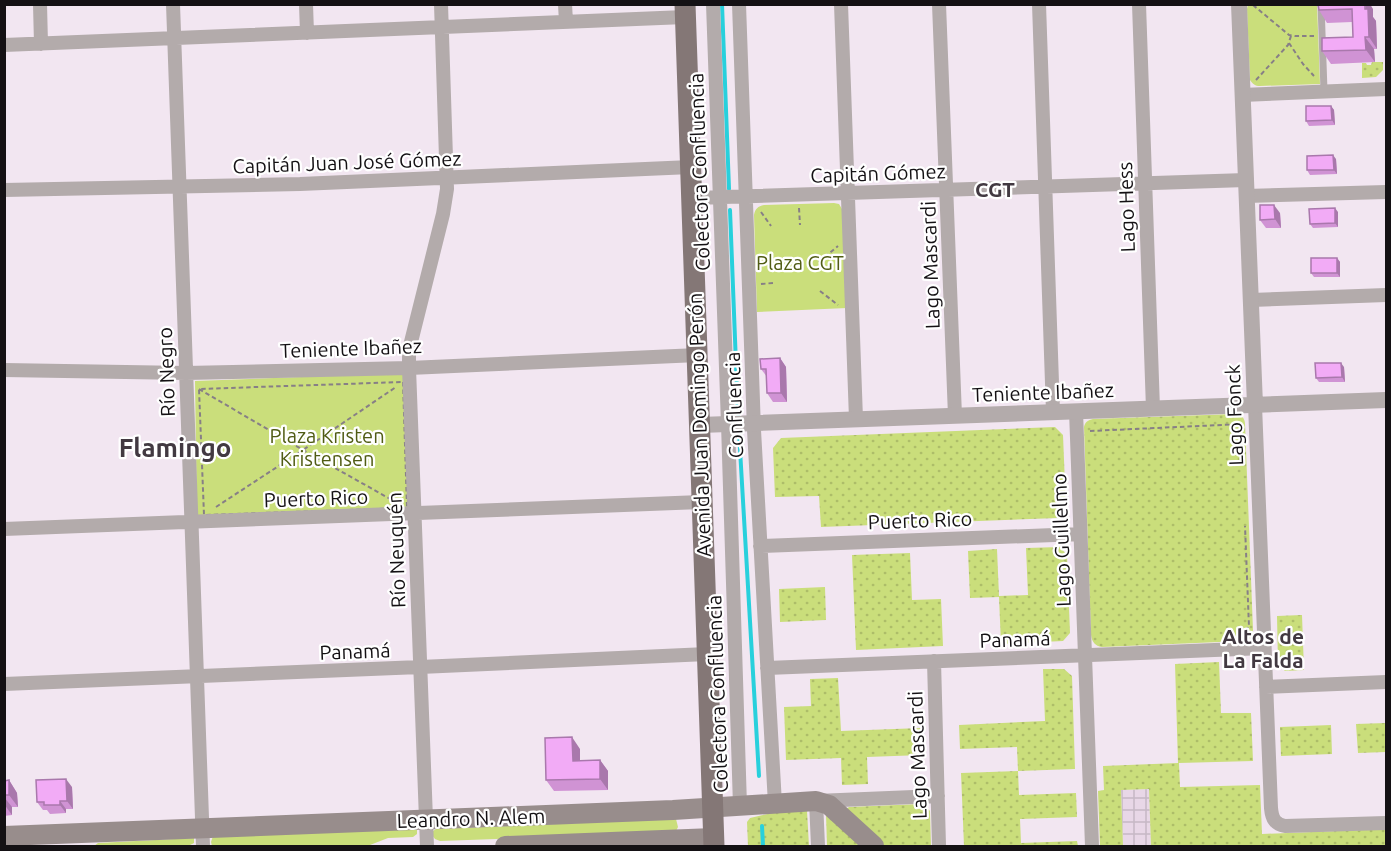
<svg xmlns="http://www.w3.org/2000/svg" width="1391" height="851" font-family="Ubuntu,sans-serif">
<defs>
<pattern id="industrial-grid" width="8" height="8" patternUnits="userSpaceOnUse" patternTransform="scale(1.5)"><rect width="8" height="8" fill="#e8d7e7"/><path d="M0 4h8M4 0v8" fill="none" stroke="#c6b8c5"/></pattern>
<pattern id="grass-dots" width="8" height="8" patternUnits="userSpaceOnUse" patternTransform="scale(1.5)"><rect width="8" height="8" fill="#cade7b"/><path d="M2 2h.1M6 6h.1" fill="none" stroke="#adbd69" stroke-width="1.8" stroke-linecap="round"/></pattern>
</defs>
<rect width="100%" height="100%" fill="#f2e6f1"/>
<!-- industrial -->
<path fill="url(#industrial-grid)" d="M1149,789L1151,846H1123L1121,790Z"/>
<!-- grass -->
<path fill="url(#grass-dots)" d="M1372,62H1383V70L1376,77L1362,78V63H1366L1367,65H1371Z
M1235,414C1241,414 1245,418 1245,424L1253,630C1252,636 1249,640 1243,641L1102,647C1095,646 1092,642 1091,635L1084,427C1085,422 1088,420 1093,419Z
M1055,427L1063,435L1066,509L1058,518L821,527L819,496L775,497L773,448L781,438Z
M1060,547L1067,555L1070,633L1063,641L1001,644L999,597L970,598L968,551L997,549L999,596L1028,595L1026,548Z
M910,553L912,600L941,599L943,646L856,650L852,555Z
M825,587L826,620L780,622L779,589Z
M1302,615L1304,670L1285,671L1278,664L1277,616Z
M1219,662L1221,713H1251L1253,761L1179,763L1180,787L1260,785L1262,834L1386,829V846H1151L1149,789L1121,790L1123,846H1100L1098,791L1104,790L1103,766L1178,763L1175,664Z
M1043,669H1064L1072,676L1075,769L1018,771L1019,795L1076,793L1077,817L1020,819L1021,843L1077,841L1078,846H964L961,773L1018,771L1017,747L960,749L959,725L1045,721Z
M838,678L841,731L921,728L922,755L867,757L868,784L842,785L841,758L786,760L784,707L811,706L810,679Z
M1386,723V752L1358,753L1356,724Z
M1331,725L1332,754L1281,756L1280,727Z
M921,804L926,806L930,811L931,846H883L846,809L849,807Z
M790,809L807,811L809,846H748L747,822L750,818Z
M826,814L865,846H827Z"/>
<!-- park -->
<path fill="#cade7b" d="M1248,4L1317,5L1320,84L1260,86C1255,86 1253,84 1250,80L1247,9Z
M834,203L839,204L842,209L847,308L757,312L754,215C755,209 758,206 764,205Z
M409,373L414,514L197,521L195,381Z
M676,819L678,827L676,831L670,833L440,841L435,839L432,835L433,831L436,829Z
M417,829V834L413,837L388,838L370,845L353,846H212L211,842L213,836Z
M194,838V843L188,846H94L98,843Z"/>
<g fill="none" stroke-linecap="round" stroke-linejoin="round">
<!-- stream -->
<path stroke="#28d0dc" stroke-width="4" d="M722,4L729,189
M730,210L738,416
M739,432L759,776
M762,826L763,846"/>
<!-- path -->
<path stroke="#877f86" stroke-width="2" stroke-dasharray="4.5 3" stroke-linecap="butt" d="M1253,5L1289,35L1295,36H1314
M1289,43L1303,64L1314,76
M1256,80L1288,45L1291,36
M799,208L800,225
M761,212L771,226
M819,262L838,246
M761,284L773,283
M820,291L838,305
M403,382L407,508L204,515L199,389Z
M199,389L303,450L392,500
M1090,431L1243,424
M216,507L303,450L396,387
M1239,635L1249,627L1245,526"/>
<!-- service -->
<path stroke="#b3abab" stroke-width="7" d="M1321,4L1324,91"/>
<!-- minor -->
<path stroke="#b3abab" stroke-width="14" d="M40,4L41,44
M173,4L203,846
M306,4L307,33
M565,4L566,22
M713,4L728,424L740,806
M739,4L754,430L775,804
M841,4L856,419
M939,4L955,416
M1039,4L1053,412
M1139,4L1153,409
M4,45L685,17
M1242,95L1386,89
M4,190L300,184L691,167
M1246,196L1386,192
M692,198L1246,180
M1251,300L1386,295
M4,370L186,373L409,368L698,355
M1255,405L1271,808C1272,819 1275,824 1285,826L1386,823
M1076,411L1092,846
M4,529L701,502
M760,546L1080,534
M934,661L939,846
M767,668L1264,648
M4,684L420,667L707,654
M1266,687L1386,682
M427,846L409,368V350L443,214L447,189L441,4
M818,846L816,801L938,796"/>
<!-- tertiary -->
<path stroke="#b3abab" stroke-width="16" d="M1239,4L1255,405
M700,425L1386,400"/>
<!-- secondary -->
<path stroke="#988d8c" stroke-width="20" d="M4,836L673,810L816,801L829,805L874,846
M505,846L714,838"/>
<!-- primary -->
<path stroke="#847776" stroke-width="21" d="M685,4L714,846"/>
</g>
<!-- wall -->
<path fill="#d093d4" d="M1373,9V17L1376,21L1377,49H1374L1375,62L1331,64L1322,51L1353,37L1352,22L1327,23L1319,10Z
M1331,106L1334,110L1335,125L1309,126L1306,121Z
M1336,159L1337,174L1310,175L1307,170Z
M1338,212V227L1313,228L1310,224Z
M1280,213L1281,228H1266L1260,220Z
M1337,258L1340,262V277H1314L1311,273Z
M780,358L786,367L787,402H773L767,393V377L761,369Z
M1344,367L1345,382H1319L1316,378Z
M580,749V761L600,760L608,771V790L554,791L546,780Z
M9,780L17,793L18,807H12V815L4,816V781Z
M72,787L73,809H66V813L50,814L47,810H43L37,802Z"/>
<!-- shaded-wall -->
<path fill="#a978ac" d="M1365,4H1370L1373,9V17L1376,21L1377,49L1369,37Z
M1365,37L1374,49L1375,62L1366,50Z
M1331,106L1334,110L1335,125L1332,120Z
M1333,155L1336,159L1337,174L1334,170Z
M1274,205L1280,213L1281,228L1275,219Z
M1335,208L1338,212V227L1335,223Z
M1337,258L1340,262V277L1337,273Z
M780,358L786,367L787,402L781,393Z
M1341,363L1344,367L1345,382L1342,377Z
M572,737L580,749V772L573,761Z
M600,760L608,771V790L600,779Z
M66,779L72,787L73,809L67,801Z
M9,780L17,793L18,807L9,795Z
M4,797L12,807V815L4,804Z
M60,801L66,809V813L60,805Z"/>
<!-- building -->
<path fill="#f2abf6" stroke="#a978ac" stroke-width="1.5" d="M1318,4H1365V9H1368L1369,37H1365L1366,50L1322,51V38L1353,37L1352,9L1319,10Z
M1306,106H1331L1332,120L1306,121Z
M1333,155L1334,170H1307V156Z
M1260,205H1274L1275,219L1260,220Z
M1335,208V223L1310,224L1309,209Z
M1311,258H1337V273H1311Z
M780,358L781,393H767L766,369H761L760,359Z
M1315,363H1341L1342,377L1316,378Z
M572,737L573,761L600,760V779L546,780L545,738Z
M66,779L67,801H60V805H44V802H37L36,780Z
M9,780V795H4V781Z"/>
<g text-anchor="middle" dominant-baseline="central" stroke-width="4.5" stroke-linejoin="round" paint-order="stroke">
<!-- street labels -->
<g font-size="20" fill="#141114" stroke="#fff">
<text transform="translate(347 162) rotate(-2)">Capitán Juan José Gómez</text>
<text transform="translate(699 172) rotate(-92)">Colectora Confluencia</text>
<text transform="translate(878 173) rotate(-2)">Capitán Gómez</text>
<text transform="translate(1126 207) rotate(-92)">Lago Hess</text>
<text transform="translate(930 265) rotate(-92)">Lago Mascardi</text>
<text transform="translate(351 348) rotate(-2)">Teniente Ibañez</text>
<text transform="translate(166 372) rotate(-92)">Río Negro</text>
<text transform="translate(1043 392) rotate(-2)">Teniente Ibañez</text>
<text transform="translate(734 405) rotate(-92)">Confluencia</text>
<text transform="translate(1234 415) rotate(-92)">Lago Fonck</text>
<text transform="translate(699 425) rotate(-92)">Avenida Juan Domingo Perón</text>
<text transform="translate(316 498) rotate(-2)">Puerto Rico</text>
<text transform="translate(920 520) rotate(-2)">Puerto Rico</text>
<text transform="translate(1061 540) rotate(-92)">Lago Guillelmo</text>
<text transform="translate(396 550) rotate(-92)">Río Neuquén</text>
<text transform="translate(1015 639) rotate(-2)">Panamá</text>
<text transform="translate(355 651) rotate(-2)">Panamá</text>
<text transform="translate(717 694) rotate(-92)">Colectora Confluencia</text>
<text transform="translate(917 755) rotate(-92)">Lago Mascardi</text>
<text transform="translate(471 818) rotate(-2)">Leandro N. Alem</text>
</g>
<!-- park labels -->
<g font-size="20" fill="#505c14" stroke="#fff">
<text x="800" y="262">Plaza CGT</text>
<text x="327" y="435">Plaza Kristen<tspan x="327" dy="23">Kristensen</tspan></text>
</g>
<!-- neighbourhood labels -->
<g font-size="21" font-weight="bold" fill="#423941" stroke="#fff">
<text x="995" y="189">CGT</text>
<text x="1263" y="636">Altos de<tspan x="1263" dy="24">La Falda</tspan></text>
</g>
<!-- district labels -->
<g font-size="26" font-weight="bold" fill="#423941" stroke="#fff">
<text x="175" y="447">Flamingo</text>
</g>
</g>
<!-- border -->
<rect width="1391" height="851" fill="none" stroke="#141114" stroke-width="12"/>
</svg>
